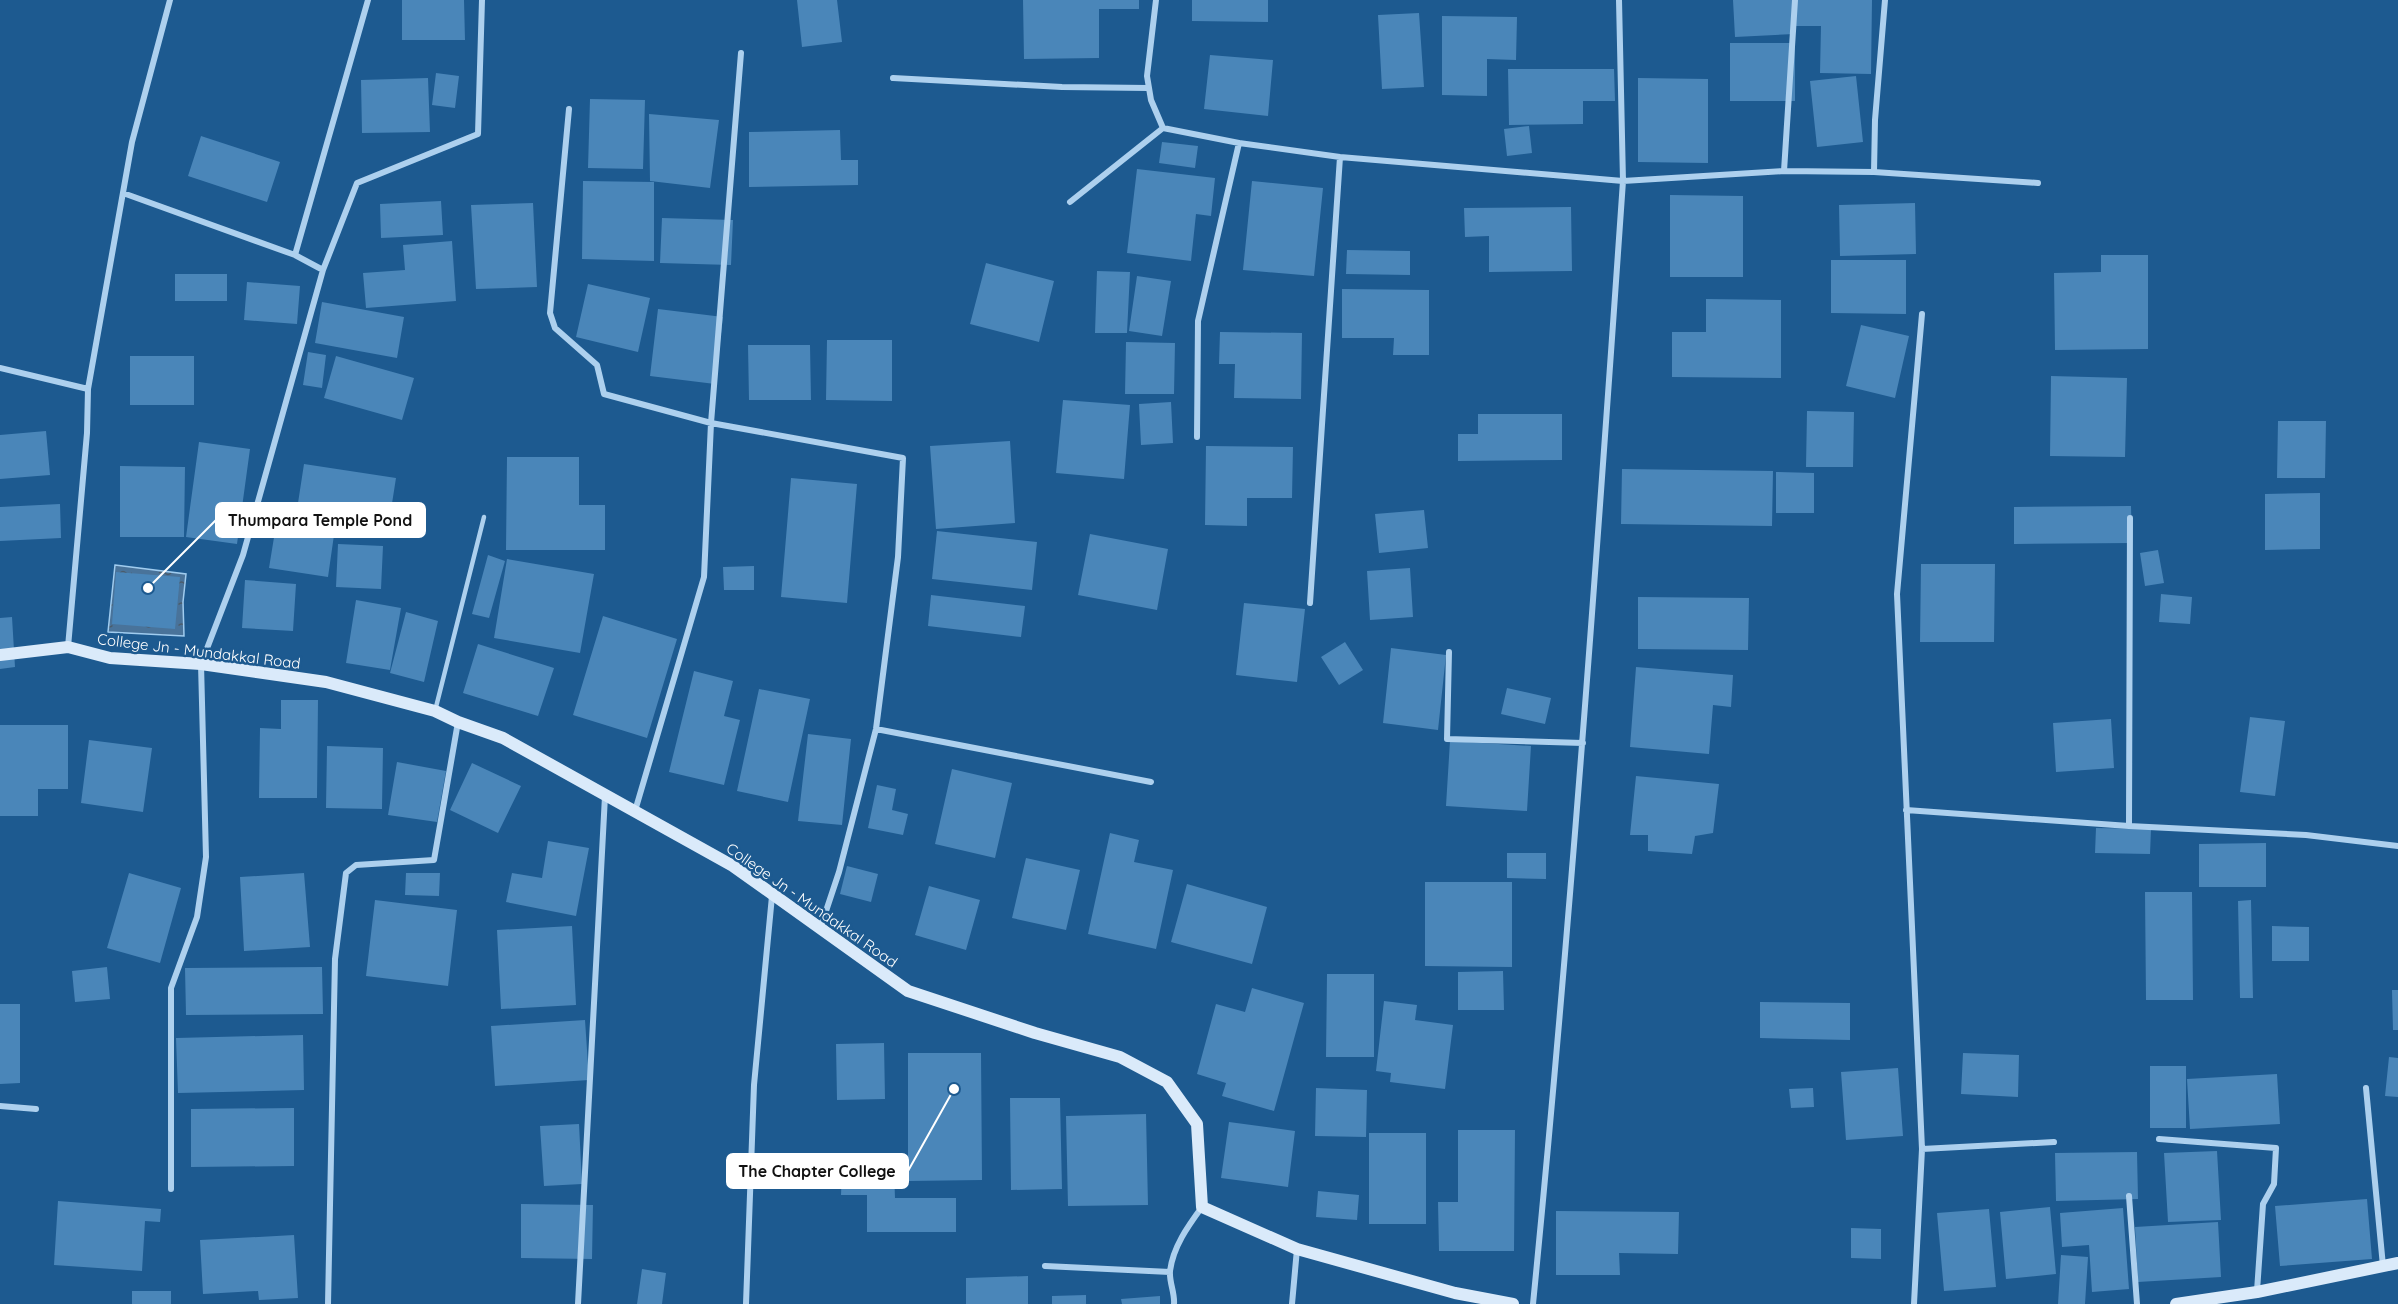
<svg xmlns="http://www.w3.org/2000/svg" width="2398" height="1304" font-family="Quicksand,sans-serif">
<defs>
<pattern id="water-ripples" width="26" height="14" patternUnits="userSpaceOnUse" patternTransform="scale(1.5)"><rect width="26" height="14" fill="#49739a"/><path d="M2 4q2-2 4 0t4 0M15 11q2-2 4 0t4 0" fill="none" stroke="#4b5c6b"/></pattern>
</defs>
<rect width="100%" height="100%" fill="#1d5a90"/>
<!-- water -->
<path fill="url(#water-ripples)" stroke="#a0ccef" stroke-width="1.5" d="M115,565L186,574L183,602L184,636L108,632Z"/>
<!-- building -->
<path fill="#4a86b9" d="M402,0H464L465,40H402Z
M797,0H837L842,42L802,47Z
M1023,0H1139V9H1099V58L1024,59Z
M1192,0H1268V22L1192,21Z
M1733,0H1792L1794,34L1735,37Z
M1796,0H1872L1871,74L1820,73L1821,26H1795Z
M1419,13L1424,87L1382,89L1378,15Z
M1442,16L1517,17L1516,60L1487,59V96L1442,95Z
M1730,43H1795V101H1730Z
M1210,55L1273,60L1268,116L1204,109Z
M1508,69H1614L1615,101H1583V124L1509,125Z
M436,73L459,76L455,108L432,105Z
M1856,76L1863,142L1817,147L1810,81Z
M428,78L430,132L362,133L361,80Z
M1638,78L1708,79V163L1638,162Z
M590,99L645,100L643,169L588,168Z
M649,114L719,120L710,188L650,181Z
M1529,126L1532,153L1507,156L1504,129Z
M840,130L841,160H858V185L749,187V132Z
M201,136L280,162L267,202L188,176Z
M1162,142L1198,146L1195,168L1159,163Z
M1137,169L1215,178L1211,216L1196,214L1191,261L1127,253Z
M583,181L654,182V261L582,259Z
M1252,181L1323,188L1314,276L1243,270Z
M1670,195L1743,196V277H1670Z
M441,201L443,235L381,238L380,204Z
M533,203L537,287L476,289L471,205Z
M1915,203L1916,254L1840,256L1839,205Z
M1571,207L1572,271L1489,272V236L1465,237L1464,208Z
M662,218L733,220L731,265L660,263Z
M452,241L456,301L366,308L363,273L405,270L403,245Z
M1347,250L1410,251V275L1346,274Z
M2101,255H2148V349L2055,350L2054,273L2101,272Z
M1831,260H1906V314L1831,313Z
M986,263L1054,281L1039,342L970,324Z
M1097,271L1130,272L1127,333H1095Z
M175,274H227V301H175Z
M1137,276L1171,281L1162,336L1129,331Z
M247,282L300,286L297,324L244,320Z
M588,284L650,298L638,352L576,337Z
M1342,289L1429,290V355H1393L1394,338H1342Z
M1706,299L1781,300V378L1672,377V332H1706Z
M322,302L404,317L397,358L315,343Z
M658,309L723,317L715,384L650,376Z
M1861,325L1909,336L1895,398L1846,386Z
M1220,332L1302,333L1301,399L1234,398L1235,364H1219Z
M827,340H892V401L826,400Z
M1126,342L1175,343L1174,394H1125Z
M748,345H810L811,400H749Z
M308,352L326,355L322,388L303,385Z
M130,356H194V405H130Z
M336,356L414,378L402,420L324,398Z
M2051,376L2127,378L2125,457L2050,456Z
M1063,400L1130,405L1124,479L1056,473Z
M1171,402L1173,443L1141,445L1139,404Z
M1807,411L1854,412L1853,467H1806Z
M1478,414H1562V460L1458,461V434H1478Z
M2278,421H2326L2325,478H2277Z
M46,431L50,475L0,479V435Z
M1010,441L1015,523L936,529L930,446Z
M199,442L250,449L237,544L186,537Z
M1206,446L1293,447L1292,498H1247V526L1205,525Z
M507,457H579V505H605V550H506Z
M304,464L396,478L388,529L296,516Z
M120,466L185,467L184,537H120Z
M1622,469L1773,471L1772,526L1621,524Z
M1776,472L1814,473V513H1776Z
M791,478L857,484L847,603L781,597Z
M2320,493V549L2265,550V494Z
M60,504L61,538L0,541V507Z
M2131,506L2132,543L2014,544V507Z
M1424,510L1428,548L1379,553L1375,514Z
M277,519L335,528L328,577L269,568Z
M937,531L1037,542L1032,590L932,579Z
M1090,534L1168,549L1157,610L1078,595Z
M338,544L383,546L381,589L336,587Z
M2158,550L2164,583L2145,586L2140,553Z
M488,555L505,561L489,618L472,614Z
M507,559L594,574L580,653L494,638Z
M1921,564H1995L1994,642H1920Z
M754,566V590H724L723,567Z
M1410,568L1413,617L1370,620L1367,571Z
M116,572L180,577L175,629L112,624Z
M245,580L296,584L293,631L242,628Z
M2161,594L2192,597L2190,624L2159,622Z
M931,595L1025,606L1021,637L928,626Z
M1638,597L1749,598L1748,650L1638,649Z
M356,600L401,608L390,670L346,663Z
M1244,603L1305,609L1297,682L1236,675Z
M406,612L438,621L424,682L390,673Z
M603,616L677,639L647,738L573,715Z
M12,617L15,667L0,669V618Z
M1345,642L1363,670L1339,685L1321,657Z
M478,644L554,668L538,716L463,693Z
M1391,648L1446,655L1438,730L1383,723Z
M1636,667L1733,675L1731,707L1713,705L1709,754L1630,747Z
M694,671L733,681L724,716L740,720L724,785L669,772Z
M1507,688L1551,698L1545,724L1501,714Z
M759,689L810,699L788,802L737,791Z
M281,700H318L317,798H259L260,728L281,729Z
M2250,717L2285,721L2275,796L2240,792Z
M2111,719L2114,768L2056,772L2053,723Z
M0,725H68V789H38V816H0Z
M808,734L851,739L842,825L798,821Z
M89,740L152,748L143,812L81,803Z
M1450,741L1531,746L1527,811L1446,806Z
M327,746L383,748L382,809L326,808Z
M397,762L446,771L437,822L388,815Z
M472,763L521,786L498,833L450,810Z
M952,769L1012,783L995,858L935,844Z
M1636,776L1719,784L1713,833L1695,836L1692,854L1648,851V835H1630Z
M877,785L896,789L892,810L908,814L903,835L868,828Z
M2096,828L2151,829L2150,854L2095,853Z
M1110,833L1139,840L1134,862L1173,870L1156,949L1088,934Z
M548,841L589,848L576,916L506,902L512,873L542,878Z
M2266,843V887H2199V844Z
M1507,853H1546V879L1507,878Z
M1026,858L1080,870L1066,930L1012,918Z
M847,866L878,874L871,902L840,894Z
M129,873L181,888L160,963L107,948Z
M304,873L310,947L244,951L240,877Z
M406,873H440L439,896L405,895Z
M1425,882H1512V967L1425,966Z
M1187,884L1267,907L1252,964L1171,942Z
M929,886L980,900L966,950L915,935Z
M2145,892H2192L2193,1000H2146Z
M375,900L457,910L448,986L366,976Z
M2251,900L2253,998H2240L2238,901Z
M572,926L576,1005L501,1009L497,930Z
M2272,926L2309,927V961H2272Z
M107,967L110,999L75,1002L72,971Z
M322,967L323,1014L186,1015L185,968Z
M1503,971L1504,1010H1458V972Z
M1327,974H1374V1057H1326Z
M1252,988L1304,1003L1274,1111L1222,1096L1226,1083L1197,1074L1216,1004L1245,1012Z
M2392,990H2398V1030H2393Z
M1384,1001L1417,1005L1415,1020L1453,1025L1445,1089L1390,1082L1391,1073L1376,1071Z
M1760,1002L1850,1003V1040L1760,1038Z
M0,1004H20V1083L0,1084Z
M585,1020L589,1080L495,1086L491,1026Z
M303,1035L304,1090L178,1093L176,1038Z
M884,1043L885,1099L837,1100L836,1044Z
M908,1053H981L982,1180L908,1181Z
M1963,1053L2019,1055L2018,1097L1961,1094Z
M2389,1057L2398,1058V1097L2385,1096Z
M2150,1066H2186V1128H2150Z
M1898,1068L1903,1136L1846,1140L1841,1072Z
M2277,1074L2280,1124L2190,1129L2187,1079Z
M1316,1088L1367,1090L1366,1137L1315,1136Z
M1813,1088L1814,1107L1791,1108L1789,1089Z
M1010,1098H1060L1062,1189L1011,1190Z
M294,1108V1166L191,1167V1109Z
M1146,1114L1148,1205L1068,1206L1066,1116Z
M1229,1122L1295,1131L1288,1187L1221,1178Z
M579,1124L582,1184L544,1186L540,1126Z
M1458,1130H1515L1514,1251H1439L1438,1202H1458Z
M1369,1133H1426V1224H1369Z
M2217,1151L2221,1220L2168,1222L2164,1153Z
M2137,1152L2138,1199L2056,1201L2055,1153Z
M842,1170H894L895,1198H956V1232H867V1195H841Z
M1318,1191L1359,1195L1357,1220L1316,1217Z
M2367,1199L2372,1259L2280,1266L2275,1206Z
M58,1201L161,1209L160,1222L145,1221L142,1271L54,1265Z
M521,1204L593,1205L592,1259L521,1258Z
M2050,1207L2056,1274L2006,1279L2000,1212Z
M2123,1208L2129,1289L2092,1292L2089,1245L2062,1247L2060,1213Z
M1989,1209L1996,1287L1944,1291L1937,1213Z
M1556,1211L1679,1212L1678,1254L1619,1253L1620,1275H1556Z
M2218,1222L2221,1277L2138,1282L2135,1227Z
M1851,1228L1881,1229V1259L1851,1258Z
M294,1235L298,1298L259,1300L258,1291L203,1294L200,1240Z
M2061,1255L2088,1257L2085,1304H2058Z
M642,1269L666,1273L662,1304H637Z
M1028,1276V1304H966V1278Z
M132,1291H171V1304H132Z
M1086,1295V1304H1052V1296Z
M1160,1296V1304H1122L1121,1299Z"/>
<g fill="none" stroke-linecap="round" stroke-linejoin="round">
<!-- lane -->
<path stroke="#add0ee" stroke-width="4.5" d="M435,711L484,517"/>
<!-- street -->
<path stroke="#add0ee" stroke-width="6" d="M1156,0L1147,76L1151,100L1163,128L1239,143L1340,157L1623,181C1597,556 1570,930 1533,1304
M1619,0L1623,181L1784,171L1874,172L2038,183
M893,78L1062,87L1148,88
M569,109L550,313L555,328L597,365L604,394L711,423L903,458L898,557L876,729L839,872L820,929
M1784,171L1795,0
M1874,172L1875,120L1885,0
M123,193L295,255
M1070,202L1163,128
M323,270L295,255L368,0
M0,368L88,389
M1197,437L1198,321L1239,143
M1310,603L1340,157
M68,647L87,433L88,389L132,142L170,0
M1449,652L1447,739L1583,743
M876,729L1151,782
M1906,810L2129,826L2306,835L2398,846
M635,811L704,577L711,423L741,53
M2129,826L2130,518
M2366,1088L2383,1266
M0,1106L36,1109
M2159,1139L2276,1148L2274,1184L2263,1204L2257,1291
M1922,1149L2054,1142
M171,1189V988L197,917L206,857L201,664L243,555L323,270L357,183L478,134L482,0
M2129,1196L2137,1304
M1045,1266L1170,1272
M328,1304L335,959L346,873L356,865L434,860L458,722
M578,1304L605,796
M746,1304L754,1085L772,896
M1174,1304C1175,1293 1169,1282 1170,1271C1173,1247 1188,1226 1202,1207
M1292,1304L1297,1249
M1914,1304L1922,1149L1897,594L1922,314"/>
<!-- secondary -->
<path stroke="#daeafa" stroke-width="12" d="M0,655L68,647L110,658L201,664L326,682L435,711L458,722L503,738L733,866L908,991L1035,1033L1120,1057L1167,1082L1197,1124L1202,1207L1297,1249L1455,1293L1513,1304
M2176,1304L2257,1292L2398,1263"/>
</g>
<g text-anchor="middle" dominant-baseline="central" stroke-width="5" stroke-linejoin="round" paint-order="stroke">
<!-- street labels -->
<g font-size="15" fill="#fff" stroke="#1d5a90">
<text transform="translate(199 651) rotate(7)">College Jn - Mundakkal Road</text>
<text transform="translate(812 905) rotate(35)">College Jn - Mundakkal Road</text>
</g>
</g>
<!-- callouts -->
<path fill="none" stroke="#fff" stroke-width="2" d="M148 588L216 520M954 1089L908 1171"/>
<g fill="#fff" stroke="#1d5a90" stroke-width="2">
<circle cx="148" cy="588" r="6"/>
<circle cx="954" cy="1089" r="6"/>
</g>
<g fill="#fff" stroke="#fff" stroke-width="2">
<rect x="216" y="503" width="209" height="34" rx="6"/>
<rect x="727" y="1154" width="181" height="34" rx="6"/>
</g>
<g font-size="16" text-anchor="middle" font-weight="bold" fill="#111">
<text x="320" y="526">Thumpara Temple Pond</text>
<text x="817" y="1177">The Chapter College</text>
</g>
</svg>
